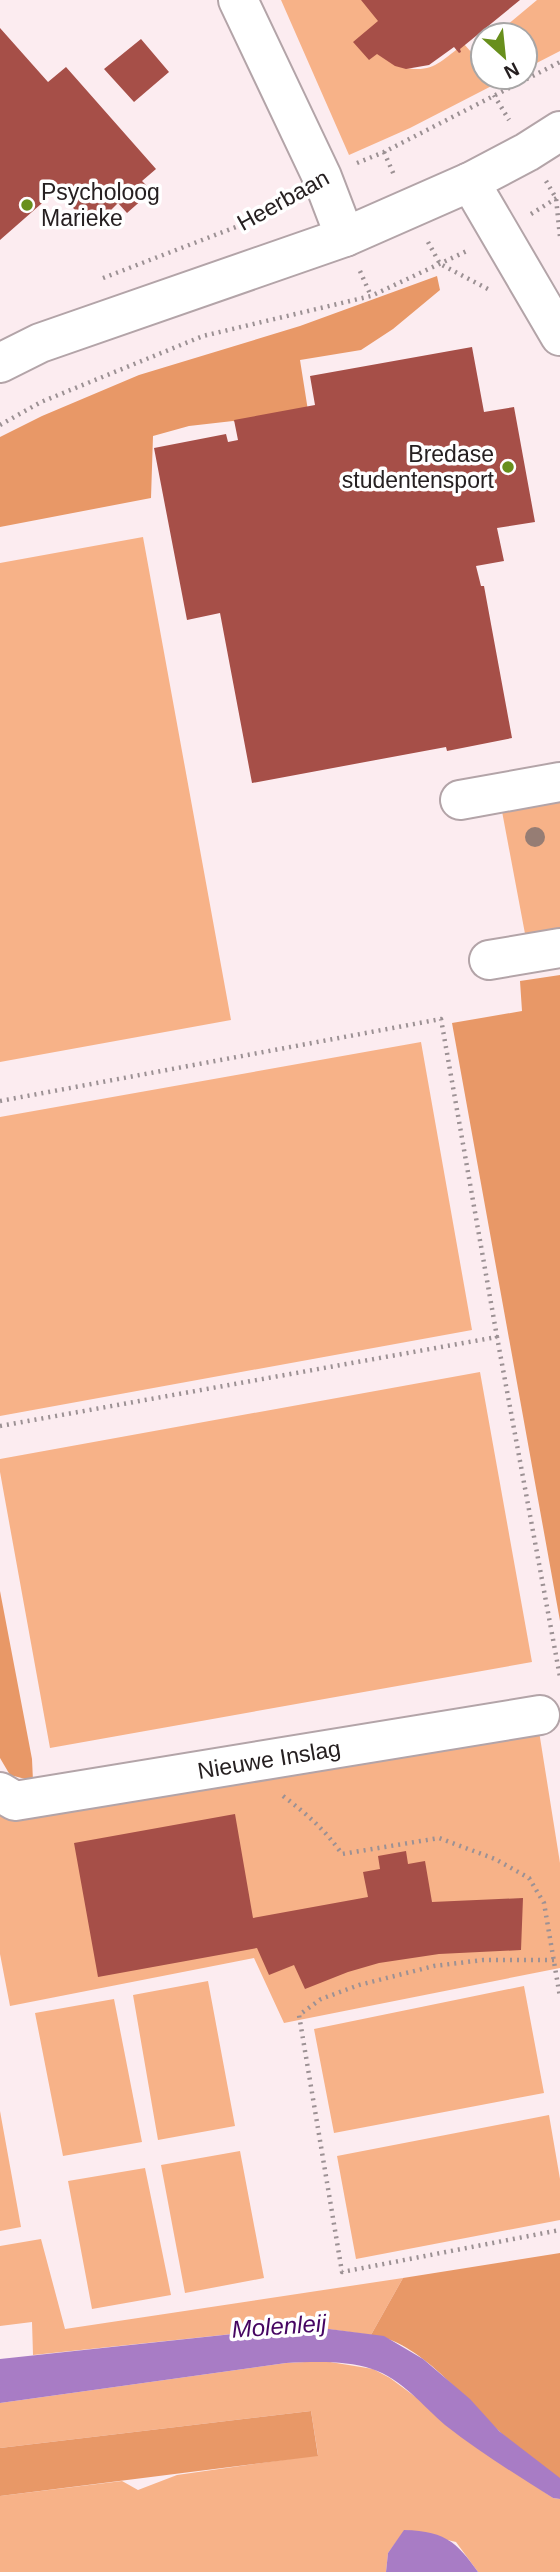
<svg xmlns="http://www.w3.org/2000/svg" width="560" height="2572" font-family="Helvetica,sans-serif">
<rect width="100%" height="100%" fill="#fcecf0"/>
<!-- green -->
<path fill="#f7b288" d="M281,0H367L381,16L401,67C433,74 439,62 464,44L472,53L483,45V77H509L410,128L349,155Z
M537,0H560V51L525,69V35H495Z
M143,537L231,1020L0,1062V563Z
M560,802V929L526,939L501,806Z
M421,1042L472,1330L0,1416V1117Z
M480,1372L532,1662L50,1748L0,1472V1459Z
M538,1725L560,1863V1968L284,2023L254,1958L10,2006L0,1954V1809Z
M208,1981L235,2126L158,2140L133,1995Z
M524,1986L544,2093L334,2133L314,2029Z
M114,1999L142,2142L63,2156L35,2013Z
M0,2111L21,2227L0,2231Z
M549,2115L560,2179V2220L356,2259L337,2156Z
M240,2151L264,2278L185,2293L161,2165Z
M145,2168L171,2295L92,2309L68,2181Z
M41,2239L65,2329L403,2278L371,2335L321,2328L261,2331L33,2355L32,2322L0,2326V2246Z
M324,2361L373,2369L390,2378L421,2401L445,2424L553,2498L560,2499V2572H478L456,2542L405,2530L388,2553L386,2572H0V2496L122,2481L138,2490L177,2475L318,2455L311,2411L0,2448V2403L286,2363Z"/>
<!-- forest -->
<path fill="#e89867" d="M437,276L440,290L393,329L361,350L300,360L309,417L255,428L233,421L189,426L153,436L151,498L0,527V437L42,416L139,375L300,326Z
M560,975V1621L452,1023L522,1011L520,981Z
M0,1591L32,1759L33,1781L10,1775L0,1758Z
M560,2253V2478H558C538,2463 517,2448 499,2431C465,2400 419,2340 371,2335L403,2278Z
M311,2411L318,2456L0,2496V2448Z"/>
<!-- water -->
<path fill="#a87cc5" d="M321,2328L384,2336L423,2359L470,2399L499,2431L560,2478V2499L553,2498C517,2475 479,2452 445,2425C423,2406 401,2378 372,2369C345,2360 314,2362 286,2363L0,2403V2359L261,2331Z
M404,2530C444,2531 456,2541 478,2572H386L388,2553Z"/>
<!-- building -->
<path fill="#a64f48" d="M361,0H520L460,49L461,52L459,53L454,47L429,65L406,69L395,66L377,54L369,60L353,42L378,21Z
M0,28L48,82L66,67L156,169L142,181L152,191L127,213L118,203L92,229L57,190L0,240Z
M141,39L169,72L134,102L104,69Z
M472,347L484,412L514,407L535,522L497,528L504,561L476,566L481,586H484L512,738L447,751L446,747L252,783L220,613L187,620L154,448L226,434L228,442L238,440L234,420L315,405L310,376Z
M235,1814L253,1918L368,1897L363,1872L380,1869L378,1856L406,1851L408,1864L425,1861L432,1902L523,1898L521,1950L439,1954L379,1963L348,1972L305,1989L294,1965L269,1975L257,1948L98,1977L74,1843Z"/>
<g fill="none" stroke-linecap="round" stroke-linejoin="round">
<defs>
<g id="minor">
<path d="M238,0L322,177L345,237"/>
<path d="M470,182L560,336"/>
<path d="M0,363L40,343L345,237L470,182L527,152L560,131"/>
<path d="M460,800L560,782"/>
<path d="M489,960L560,948"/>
<path id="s1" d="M0,1792L15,1801L540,1715"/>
</g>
</defs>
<!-- minor casing -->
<use href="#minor" stroke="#b3a4a8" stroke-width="42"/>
<!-- path -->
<path stroke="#9c9194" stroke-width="4.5" stroke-dasharray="2 5" stroke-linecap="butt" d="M494,95L509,120
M384,152L394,175
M357,163L384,152L560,62
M546,181L556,198L560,237
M531,214L560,196
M428,242L440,264L488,289
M360,271L371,296
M103,278L244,224L289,194
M0,425L41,402L203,336L371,296L469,250
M0,1101L441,1019L497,1337
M0,1426L497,1337L560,1677
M283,1796C307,1814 325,1830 342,1854L439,1838L495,1859L529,1878L544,1903L560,1997
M554,1960H483L434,1966L359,1985L321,1999L299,2015L342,2272L560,2230"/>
<!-- minor -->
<use href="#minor" stroke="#fff" stroke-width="38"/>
</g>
<!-- trees -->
<circle fill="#967d74" cx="535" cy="837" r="10"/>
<!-- markers -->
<g fill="#688f1c" stroke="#fff" stroke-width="2.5">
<circle cx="27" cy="205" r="7"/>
<circle cx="508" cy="467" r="7"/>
</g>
<g text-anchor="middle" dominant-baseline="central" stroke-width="7" stroke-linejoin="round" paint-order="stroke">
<!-- poi labels -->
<g font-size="23" fill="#262021" stroke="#fff" text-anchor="start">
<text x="41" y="192">Psycholoog<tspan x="41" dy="26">Marieke</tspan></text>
<text x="494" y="454" text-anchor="end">Bredase<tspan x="494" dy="26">studentensport</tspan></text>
</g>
<!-- street labels -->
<g font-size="23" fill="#262021" stroke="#fff">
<text transform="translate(283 200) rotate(-29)">Heerbaan</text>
<text stroke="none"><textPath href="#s1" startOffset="275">Nieuwe Inslag</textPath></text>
</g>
<!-- water labels -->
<g font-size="24" font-style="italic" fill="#460662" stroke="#fff">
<text transform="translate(279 2326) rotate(-4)">Molenleij</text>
</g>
</g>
<!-- north arrow -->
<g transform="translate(504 56) rotate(153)"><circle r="33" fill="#ffffff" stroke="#a8a6a6" stroke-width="2"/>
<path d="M0-5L12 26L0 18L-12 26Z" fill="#688f1c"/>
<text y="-10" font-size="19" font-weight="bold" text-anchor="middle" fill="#262021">N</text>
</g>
</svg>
